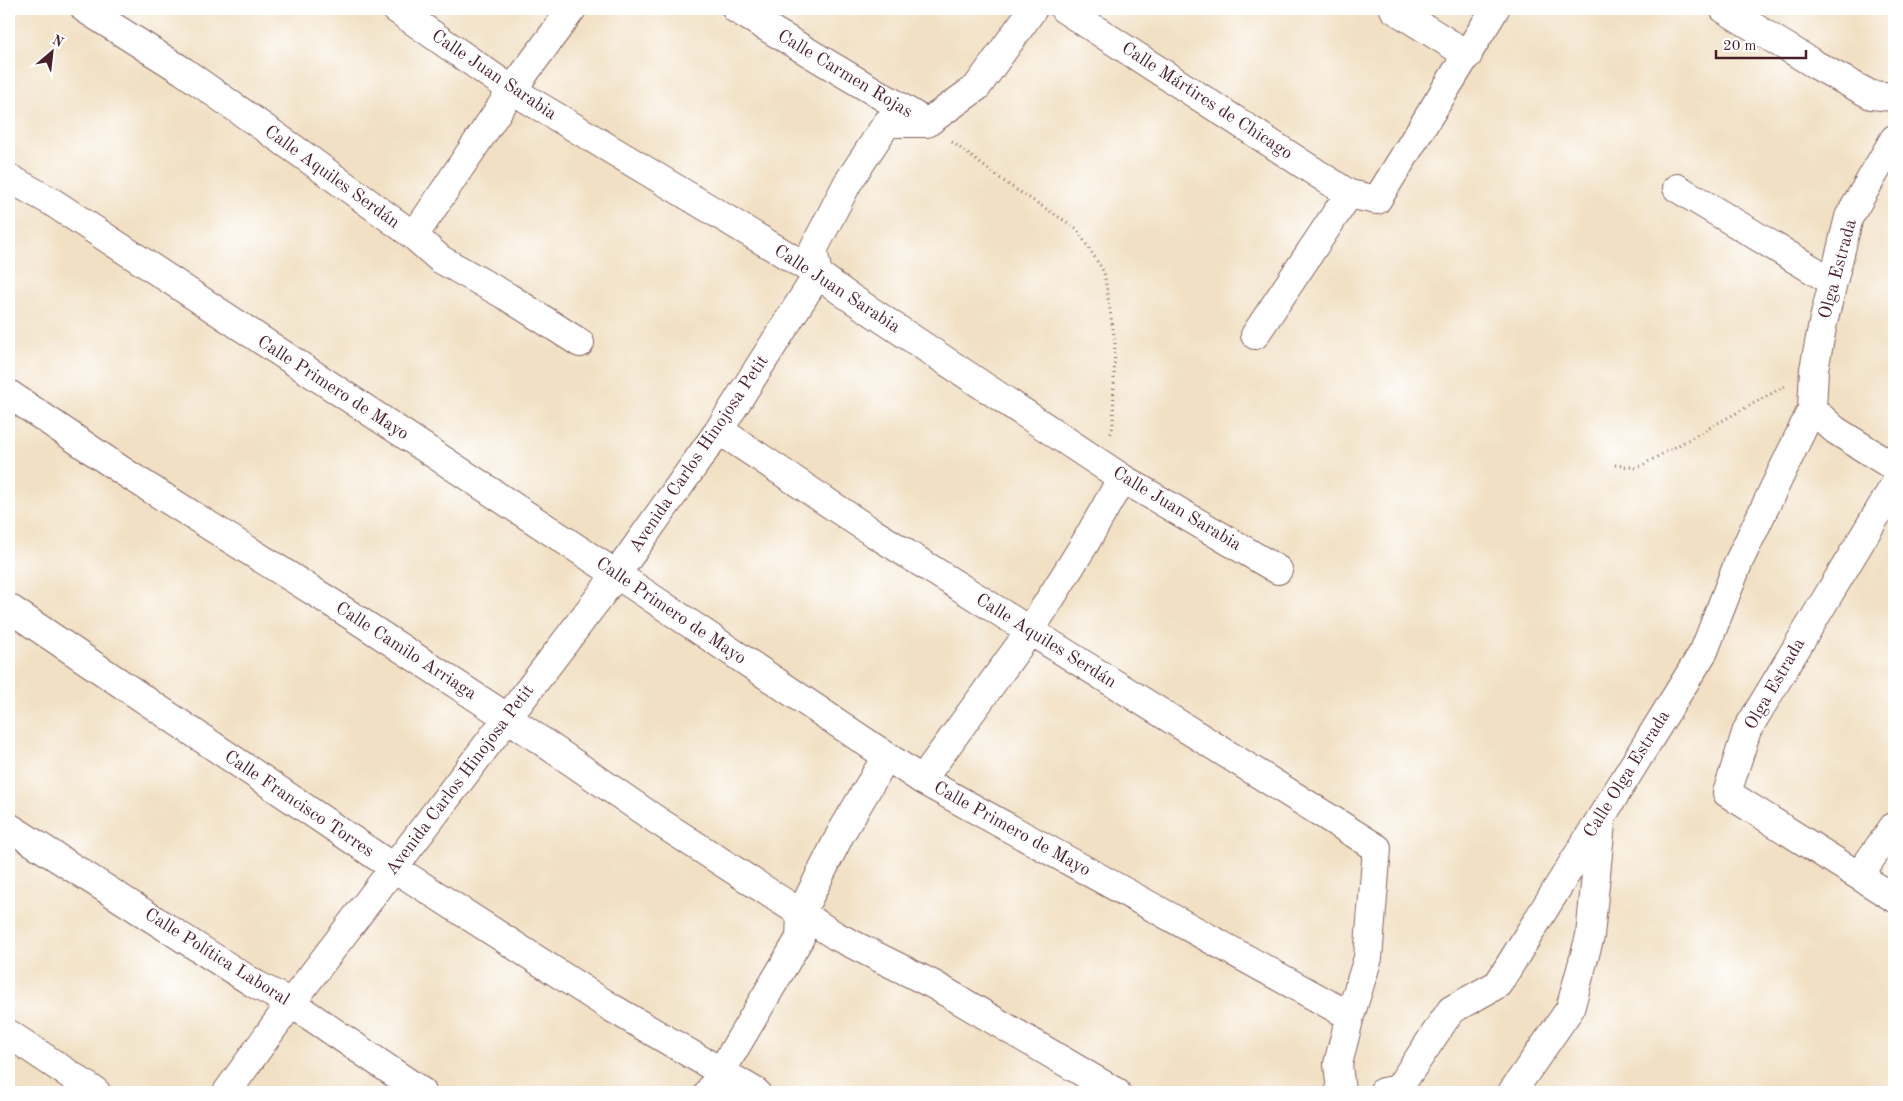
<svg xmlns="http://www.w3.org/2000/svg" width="1903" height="1101" font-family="'Old Standard TT',serif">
<rect width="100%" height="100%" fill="#fff"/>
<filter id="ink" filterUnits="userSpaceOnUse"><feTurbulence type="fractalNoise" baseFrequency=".02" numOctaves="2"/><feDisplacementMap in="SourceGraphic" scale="10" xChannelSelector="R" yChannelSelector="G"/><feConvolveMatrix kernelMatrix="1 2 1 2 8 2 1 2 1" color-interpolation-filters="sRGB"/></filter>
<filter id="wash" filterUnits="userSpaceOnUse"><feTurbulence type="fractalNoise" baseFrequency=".0096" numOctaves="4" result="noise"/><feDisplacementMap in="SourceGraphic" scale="20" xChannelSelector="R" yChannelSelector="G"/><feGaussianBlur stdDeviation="1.12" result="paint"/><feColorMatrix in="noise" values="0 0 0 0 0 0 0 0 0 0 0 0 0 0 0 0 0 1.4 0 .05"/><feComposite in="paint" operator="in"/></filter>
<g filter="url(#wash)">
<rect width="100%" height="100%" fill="#f1e0c3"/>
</g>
<g filter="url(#ink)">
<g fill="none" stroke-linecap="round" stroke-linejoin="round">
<defs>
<path id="minor" d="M85,9L183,71L303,155L414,236L440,259L508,297L580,343
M396,9L512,90L818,274L845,294L1122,478L1278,570
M736,9L927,123
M1064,9L1349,194
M1394,9L1468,55
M1724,9L1816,65L1871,95L1894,97
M9,178L52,202L643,592L922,780L1350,1016
M1677,188L1833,282
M414,236L512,90L572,9
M1255,335L1349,194L1377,200L1495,9
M9,394L124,472L332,603L508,718L655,819L836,936L934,985L1116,1092
M1812,409L1835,430L1894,467
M719,430L872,532L1377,848L1368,958L1350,1016L1338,1064L1341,1092
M1894,486L1747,730L1727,793L1894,898
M9,608L394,868L612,1008L756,1092
M922,780L1030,631L1084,545L1122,478
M9,827L255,984L291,1003L422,1092
M1859,875L1894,826
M9,1034L96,1092
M227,1092L291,1003L616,575L719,430L818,274L813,250L847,184L887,123H927L977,87L1033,9
M709,1092L800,938L801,913L841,833L886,757
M1383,1092L1398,1089L1451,1010L1498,984L1704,651L1739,561L1812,409L1814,369L1823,323L1849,217L1894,139
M1512,1092L1570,1009L1590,936L1601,823"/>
</defs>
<!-- minor casing -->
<use href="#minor" stroke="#846360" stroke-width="30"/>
<!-- path -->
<path stroke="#846360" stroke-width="3" stroke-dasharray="1 4" stroke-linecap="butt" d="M952,142L1009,185L1076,228L1104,272L1115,342L1113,426L1110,436
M1615,465L1637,468L1785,386"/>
<!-- minor -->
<use href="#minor" stroke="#fff" stroke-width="28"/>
</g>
</g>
<g text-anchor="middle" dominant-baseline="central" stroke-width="4" stroke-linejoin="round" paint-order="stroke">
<!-- street labels -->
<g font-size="18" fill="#4a1f2b" stroke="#fff">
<text transform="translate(845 74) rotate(31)">Calle Carmen Rojas</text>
<text transform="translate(494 75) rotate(34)">Calle Juan Sarabia</text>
<text transform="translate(1207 101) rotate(33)">Calle Mártires de Chicago</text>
<text transform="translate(332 177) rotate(36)">Calle Aquiles Serdán</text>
<text transform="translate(1838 269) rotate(-75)">Olga Estrada</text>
<text transform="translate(837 289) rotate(33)">Calle Juan Sarabia</text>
<text transform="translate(333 388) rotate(33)">Calle Primero de Mayo</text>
<text transform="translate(699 454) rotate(-56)">Avenida Carlos Hinojosa Petit</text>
<text transform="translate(1177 509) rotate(31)">Calle Juan Sarabia</text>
<text transform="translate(671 611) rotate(34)">Calle Primero de Mayo</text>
<text transform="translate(1046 641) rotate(32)">Calle Aquiles Serdán</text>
<text transform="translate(406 651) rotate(33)">Calle Camilo Arriaga</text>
<text transform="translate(1775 684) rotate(-60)">Olga Estrada</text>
<text transform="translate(1627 774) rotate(-58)">Calle Olga Estrada</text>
<text transform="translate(460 780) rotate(-53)">Avenida Carlos Hinojosa Petit</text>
<text transform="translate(299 804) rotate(34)">Calle Francisco Torres</text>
<text transform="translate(1012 829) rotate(29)">Calle Primero de Mayo</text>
<text transform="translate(217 957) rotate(32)">Calle Política Laboral</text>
</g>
</g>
<!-- margin -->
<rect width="1903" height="1101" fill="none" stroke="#fff" stroke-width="30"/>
<!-- north arrow -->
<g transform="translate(52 52) rotate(28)" stroke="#ffffff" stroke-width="4" paint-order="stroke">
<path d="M0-4L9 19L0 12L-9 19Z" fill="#4a1f2b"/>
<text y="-8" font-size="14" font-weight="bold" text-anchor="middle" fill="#4a1f2b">N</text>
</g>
<!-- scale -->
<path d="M1716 50v8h90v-8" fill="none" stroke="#4a1f2b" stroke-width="2.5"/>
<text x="1723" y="50" font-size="15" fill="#4a1f2b" stroke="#ffffff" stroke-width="4" paint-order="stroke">20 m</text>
</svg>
